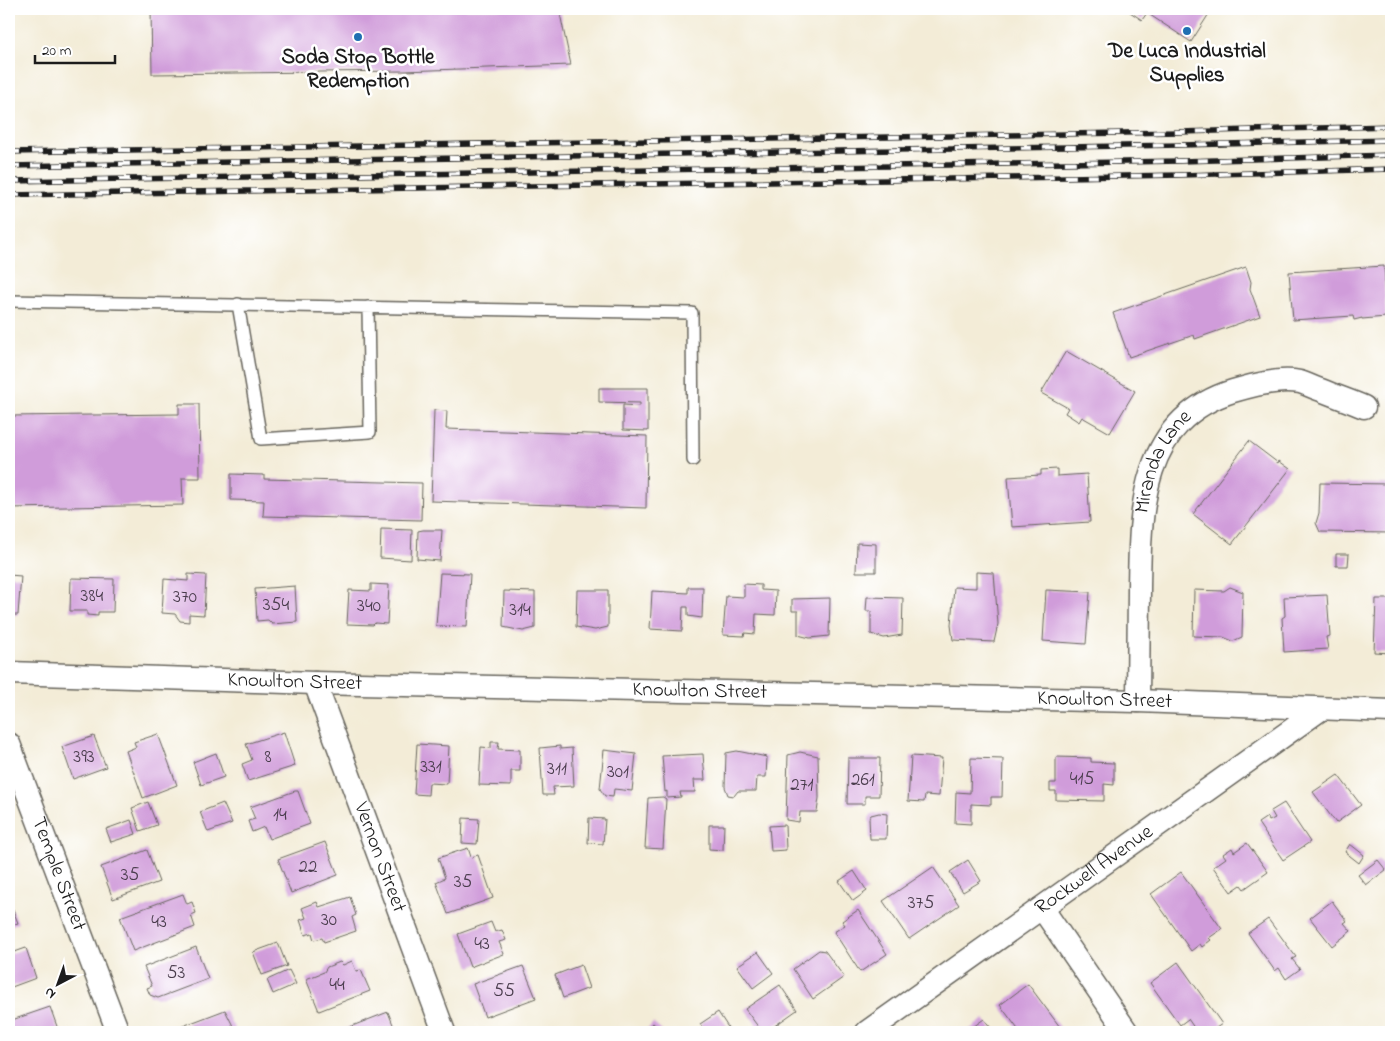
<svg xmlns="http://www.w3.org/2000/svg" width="1400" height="1041" font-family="'Indie Flower',sans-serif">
<rect width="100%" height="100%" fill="#fff"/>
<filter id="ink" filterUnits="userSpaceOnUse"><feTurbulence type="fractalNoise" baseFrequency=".02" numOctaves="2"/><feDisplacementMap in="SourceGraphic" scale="10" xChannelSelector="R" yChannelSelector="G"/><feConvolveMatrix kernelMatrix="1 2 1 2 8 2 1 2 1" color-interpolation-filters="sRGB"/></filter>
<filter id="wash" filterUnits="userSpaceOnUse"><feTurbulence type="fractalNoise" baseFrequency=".0096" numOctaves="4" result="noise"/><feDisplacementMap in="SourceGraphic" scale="20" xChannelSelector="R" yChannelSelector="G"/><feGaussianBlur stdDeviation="1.12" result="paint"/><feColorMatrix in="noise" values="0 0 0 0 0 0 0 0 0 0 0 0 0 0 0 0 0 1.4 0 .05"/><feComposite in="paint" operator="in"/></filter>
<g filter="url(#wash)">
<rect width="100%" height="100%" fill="#f3ecd7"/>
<g id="blocks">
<!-- building -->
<path fill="#d09cda" d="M151,9H559L571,65L404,71L152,74Z
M1128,9H1212L1191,42L1147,13L1142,20L1127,10Z
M1384,266L1385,282H1384L1386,317L1362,319V318L1354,320L1353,316L1293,320L1289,272Z
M1246,267L1251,282L1250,289L1260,316L1195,339L1194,335L1129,357L1113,313Z
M1066,351L1135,391L1110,433L1082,417L1079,422L1065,413L1068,408L1041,393Z
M599,388H648V431L623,430V405L640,406V403L599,402Z
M179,404H199L200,478H182L183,505L9,508V416L179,414Z
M434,410L447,411L446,429L647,436L646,508L431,501Z
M1249,441L1278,463L1279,461L1290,469L1232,544L1193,514Z
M1057,469V476L1087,474L1090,522L1012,527L1008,477L1041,475V470Z
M231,474L264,475V479L422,483L421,520L263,516L264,501L231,500Z
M1320,483L1391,484V533L1320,532L1316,523L1319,513Z
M381,529L412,530L411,560L380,558Z
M423,530H442L440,561L417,559L418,531Z
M857,543L876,544V572H856Z
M1336,554H1349L1348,566H1336Z
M976,572L994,573L998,624L994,642L953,640L951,625L954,587L976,588Z
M440,573L470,574L467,627L436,626Z
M188,574L206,575L204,615L189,614V622L180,621L175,614L162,613L164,579L188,581Z
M9,575L21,576L18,615H9Z
M71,578L114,579L113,612H98V616L87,615V611H70Z
M371,584L389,585L387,624L375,623L373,625L347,624L349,590L371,591Z
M744,584L761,585V590L776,591L775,615L756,614L755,634L745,633L744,636L723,635L726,596L744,597Z
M295,586L297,622L272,624L268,620L257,621L255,589Z
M688,587H703L702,618L688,616V607H683L682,631L650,629L652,591L688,593Z
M1230,587L1243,592L1242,637L1233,641L1223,637L1193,636L1194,590L1224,591Z
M577,590H608V627L595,630L576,627Z
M1046,590L1090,592L1086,644L1043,641Z
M504,591L535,592V628L523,631L503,627Z
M1327,595L1330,636L1326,637L1328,649L1284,652L1282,618L1285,616L1284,597Z
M867,597L903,598L902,635L884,638L871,634V611H866Z
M830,598L829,636L810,638L798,635V611H792V599Z
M1376,599H1391V653L1374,652Z
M284,732L295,766L248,781L242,764L252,760L246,744Z
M158,734L177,785L143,798L126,751L136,747L134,742Z
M94,736L106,767L73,779L62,747Z
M491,742H499L498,749L520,750V771H511V786L479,785L481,747L491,748Z
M417,744L449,746L447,784L429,783L428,795L414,794Z
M560,746V749L572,748L574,786L553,787L554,795H543L540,748Z
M604,750L636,754L632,791L614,789L613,797L605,796L600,789Z
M737,751L767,757L766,777H757L756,791H738L734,796L728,795L725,787L726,753Z
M800,752L818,756L819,798L817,812H800L799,822L786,820L788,755Z
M216,753L224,777L201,785L193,762Z
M703,754L705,780H694L695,792H680L681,797L667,798V791L665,792L662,756Z
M911,756L942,758L939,796L925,795L924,802L908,801Z
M1056,757L1091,758V762L1114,763V785L1104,784V801L1056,800V791H1050V783H1056Z
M848,758H880L879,796H865V804H847Z
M971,758L1003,759L1002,797H991V805L971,804V824L955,823L956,792L970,793Z
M1338,775L1361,805L1336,823L1313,792Z
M295,791H298L310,824L269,839L264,827L252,832L248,821L255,819L250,807Z
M663,797L666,799L663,849L645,848L648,798Z
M148,802L157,825L140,831L132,808Z
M223,803L232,823L208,832L200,812Z
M1284,803L1310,842L1283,860L1258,823L1267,817L1269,821L1275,818L1271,811Z
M879,813L887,814L886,839H870L869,818L871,815Z
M463,818L479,819L477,844L462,843Z
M589,818L605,819L603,844L588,843Z
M131,820L136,834L111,842L106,829Z
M709,825H724L723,850L709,849Z
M785,825L786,850L771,851L769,826Z
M325,842L338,875L291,893L278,859Z
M1247,843L1268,872L1244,889L1241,885L1231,892L1213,867L1226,858L1223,854L1232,848L1234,852Z
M1350,844L1364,855L1359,863L1345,852Z
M468,848L471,857L478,855L493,898L448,914L436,882L445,878L438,858Z
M147,850L159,882L113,899L101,867Z
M968,860L981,881L963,892L950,872Z
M1378,860L1386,870L1366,885L1358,875Z
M933,867L959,905L909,939L883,901Z
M854,871L867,891L853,901L839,881Z
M1181,872L1222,929L1209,938L1211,940L1202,947L1200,944L1191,951L1151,894Z
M183,894L187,904L192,902L196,913L191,915L195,927L133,951L120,917Z
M350,897L356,915L352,917L356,931L324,942L322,938L314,940L312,933L305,935L300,920L306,918L302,908L317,902L319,907Z
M1332,901L1347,921L1344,923L1351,931L1332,946L1310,918Z
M13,910L18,923L9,926V911Z
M858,910L887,954L860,972L834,932L845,925L842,921Z
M1268,919L1296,957L1292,959L1300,969L1286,979L1279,968L1275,971L1248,933Z
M491,922L495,932L502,930L506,940L499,942L504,954L470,967L458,934Z
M278,943L287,966L262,975L253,952Z
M196,947L208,979L158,998L150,995L147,988L152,986L144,967Z
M26,948L36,978L9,988V954Z
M819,950L825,951L844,977L813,999L793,969Z
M758,952L773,973L753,988L737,966Z
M352,961L356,971L361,970L370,991L319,1011L306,979L324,972L327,967L340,962L343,965Z
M1178,962L1222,1024L1210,1032H1197L1188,1019L1180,1025L1150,983Z
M581,965L589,988L563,998L555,975Z
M523,966L536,998L485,1017L473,984Z
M289,970L296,984L273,994L267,980Z
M1028,984L1060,1027L1053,1032H1020L1000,1005Z
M780,985L797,1010L766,1032H762L745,1009Z
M50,1007L59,1032H9V1021Z
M225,1010L236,1032H167Z
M388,1012L396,1032H342V1030Z
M718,1012L731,1032H706L700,1024Z
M984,1019L994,1032H966Z
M653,1023L663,1032H645Z"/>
</g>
</g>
<g filter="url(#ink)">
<use href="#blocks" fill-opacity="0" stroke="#67655d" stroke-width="1"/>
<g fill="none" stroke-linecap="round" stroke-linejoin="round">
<defs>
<path id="lane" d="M9,301L692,313L693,460
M238,304L261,439L370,432L368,307"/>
<g id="street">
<path id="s1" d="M9,673L315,683L1138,701L1391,711"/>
<path id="s2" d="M315,683L444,1032"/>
<path id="s3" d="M1138,701C1138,664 1139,627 1139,590C1140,510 1140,420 1233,391C1253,385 1279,378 1300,382C1307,384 1314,388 1321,390C1335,396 1350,401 1364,407"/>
<path id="s4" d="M9,744L118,1032"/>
<path d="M1042,908L1127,1032"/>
<path id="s5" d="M867,1032L1321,709"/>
</g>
</defs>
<!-- lane casing -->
<use href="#lane" stroke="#67655d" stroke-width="14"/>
<!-- street casing -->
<use href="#street" stroke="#67655d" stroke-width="25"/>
<!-- lane -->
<use href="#lane" stroke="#fff" stroke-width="11"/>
<!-- street -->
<use href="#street" stroke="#fff" stroke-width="22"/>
<defs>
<path id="rail" d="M9,152L1180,132L1391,126
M9,166L1181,145L1391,140
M9,181L1181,161L1391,155
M9,195L1181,175L1391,169"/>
</defs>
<!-- rail casing -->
<use href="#rail" stroke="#1c1c1c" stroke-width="5.5"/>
<!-- rail -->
<use href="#rail" stroke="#fff" stroke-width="4" stroke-dasharray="11" stroke-linecap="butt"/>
</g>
</g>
<!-- markers -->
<g fill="#1f6fb2" stroke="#fff" stroke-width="2">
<circle cx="1187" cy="31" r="5"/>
<circle cx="358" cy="37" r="5"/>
</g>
<g text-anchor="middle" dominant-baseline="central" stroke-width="5" stroke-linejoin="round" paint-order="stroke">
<!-- number labels -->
<g font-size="19" fill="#493c4c">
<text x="92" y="596">384</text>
<text x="185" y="597">370</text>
<text x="276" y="605">354</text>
<text x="369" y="606">340</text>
<text x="520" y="610">314</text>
<text x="84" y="757">393</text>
<text x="268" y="757">8</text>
<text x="431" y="767">331</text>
<text x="557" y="769">311</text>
<text x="618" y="772">301</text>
<text x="1082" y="779">415</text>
<text x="863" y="780">261</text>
<text x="802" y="785">271</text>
<text x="280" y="815">14</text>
<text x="308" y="867">22</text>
<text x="130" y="875">35</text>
<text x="463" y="882">35</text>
<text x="921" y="903">375</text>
<text x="329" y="920">30</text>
<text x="159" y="922">43</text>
<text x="482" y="944">43</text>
<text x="176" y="973">53</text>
<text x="337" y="985">44</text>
<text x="504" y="991">55</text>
</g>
<!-- poi labels -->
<g font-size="21" font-weight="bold" fill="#1c1c1c" stroke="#fff">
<text x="1187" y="52">De Luca Industrial<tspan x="1187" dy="24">Supplies</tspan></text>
<text x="358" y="58">Soda Stop Bottle<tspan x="358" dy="24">Redemption</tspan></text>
</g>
<!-- street labels -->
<g font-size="21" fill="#1c1c1c" stroke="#fff">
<text stroke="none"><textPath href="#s3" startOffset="244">Miranda Lane</textPath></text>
<text stroke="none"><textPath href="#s1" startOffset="286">Knowlton Street</textPath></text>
<text stroke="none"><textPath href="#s1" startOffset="691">Knowlton Street</textPath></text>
<text stroke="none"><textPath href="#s1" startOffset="1096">Knowlton Street</textPath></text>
<text stroke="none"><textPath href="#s2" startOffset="186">Vernon Street</textPath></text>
<text stroke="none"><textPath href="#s5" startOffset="279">Rockwell Avenue</textPath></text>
<text stroke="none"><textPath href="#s4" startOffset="139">Temple Street</textPath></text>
</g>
</g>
<!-- margin -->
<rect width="1400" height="1041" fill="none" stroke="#fff" stroke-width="30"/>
<!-- north arrow -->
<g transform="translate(58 984) rotate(221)" stroke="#ffffff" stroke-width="4" paint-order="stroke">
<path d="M0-4L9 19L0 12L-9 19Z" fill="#1c1c1c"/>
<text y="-8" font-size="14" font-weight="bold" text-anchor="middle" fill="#1c1c1c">N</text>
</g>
<!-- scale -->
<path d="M35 55v8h80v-8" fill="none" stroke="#1c1c1c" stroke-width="2.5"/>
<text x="42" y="55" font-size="15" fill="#1c1c1c" stroke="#ffffff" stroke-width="4" paint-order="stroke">20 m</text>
</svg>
